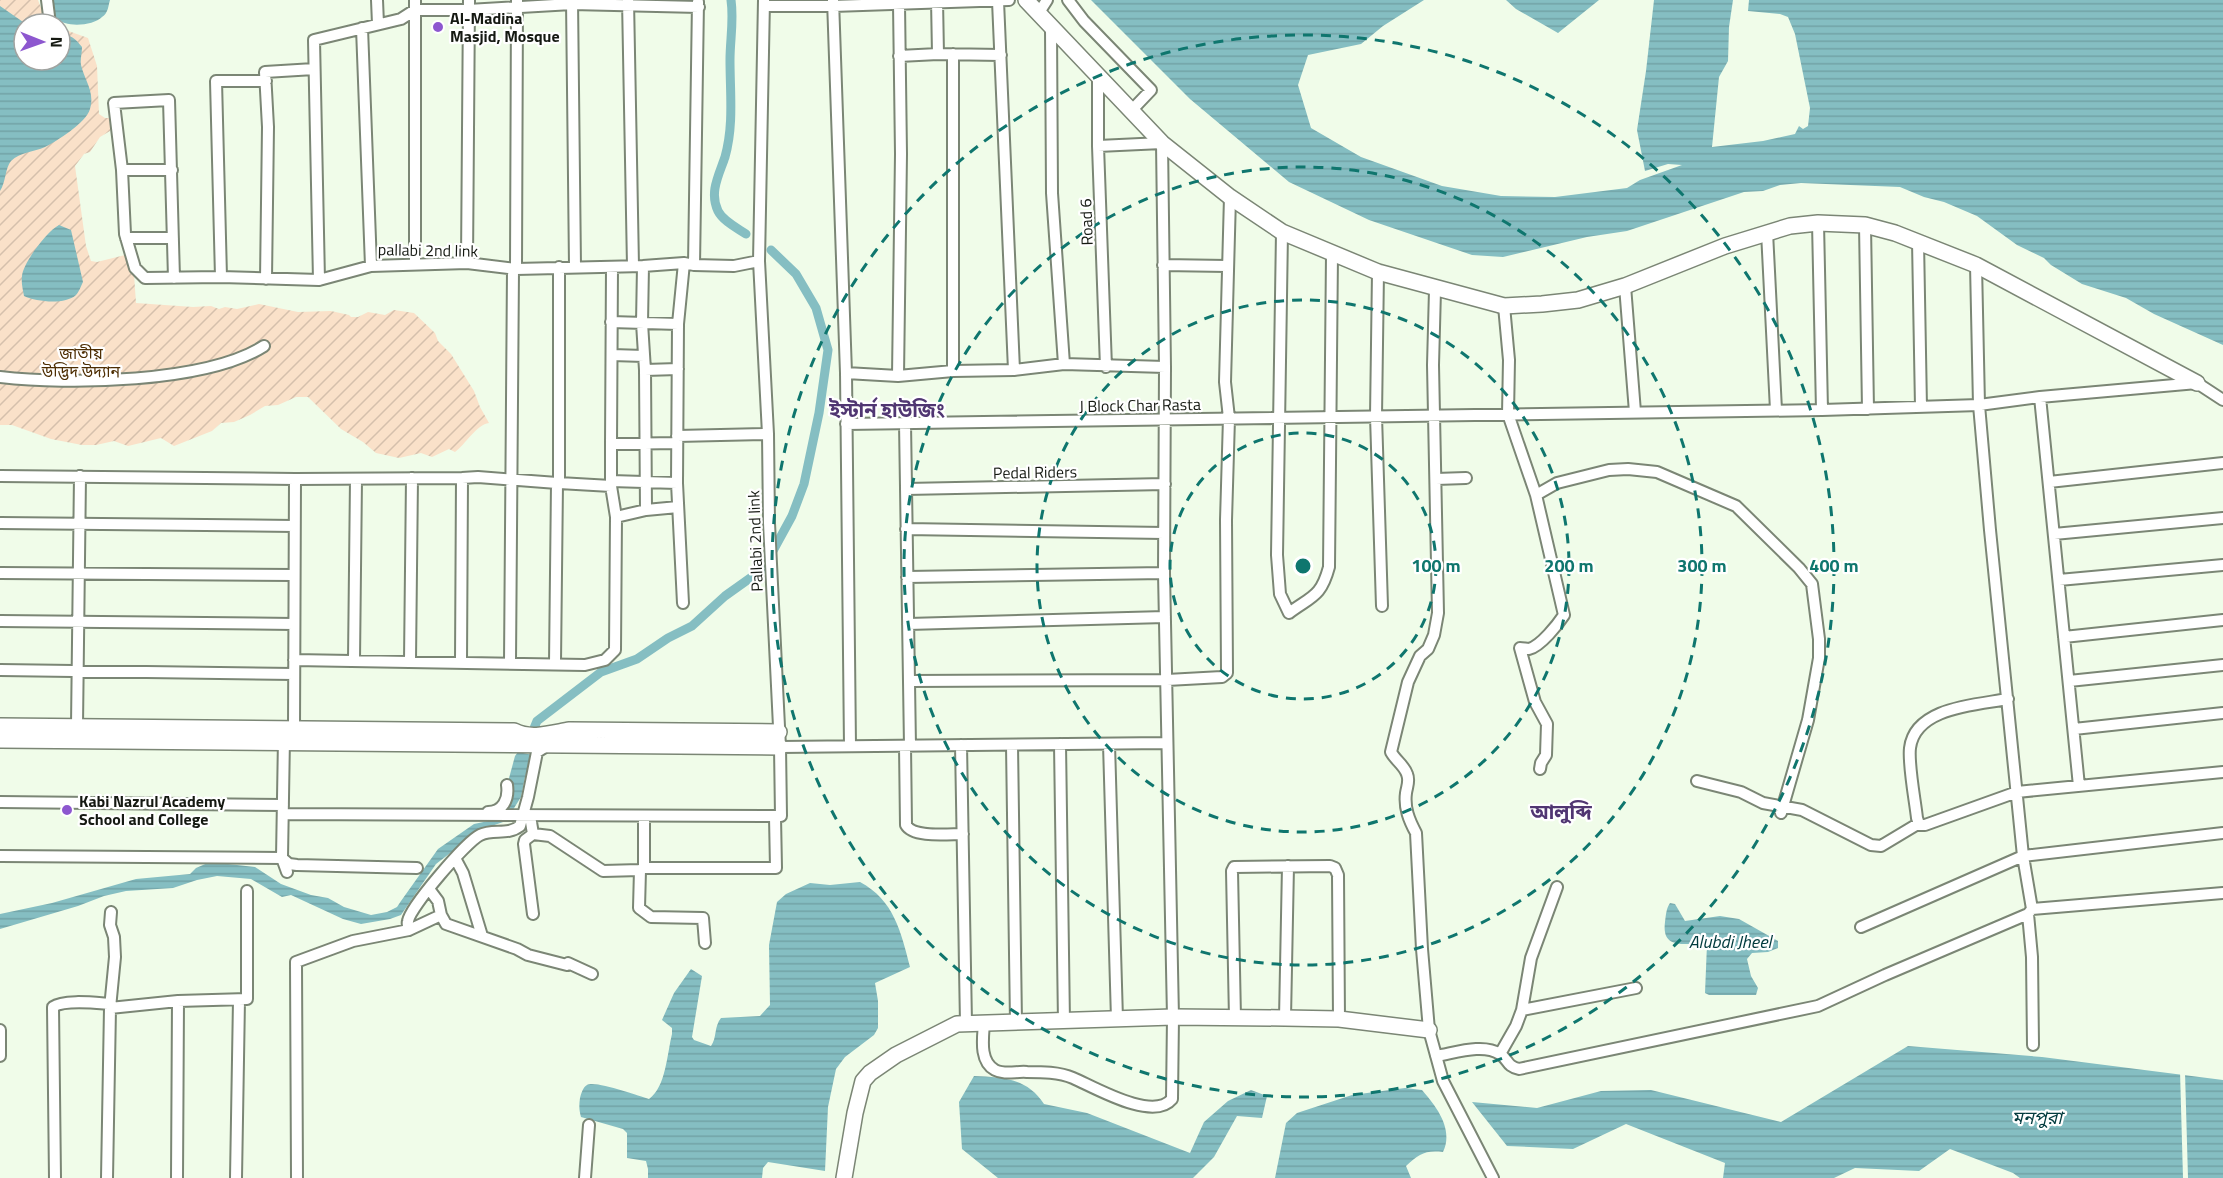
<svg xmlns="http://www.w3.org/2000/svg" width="2223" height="1178" font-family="'Titillium Web','Noto Sans Bengali',sans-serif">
<defs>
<pattern id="garden-furrows" width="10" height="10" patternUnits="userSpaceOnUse" patternTransform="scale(1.5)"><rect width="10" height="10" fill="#fae1c9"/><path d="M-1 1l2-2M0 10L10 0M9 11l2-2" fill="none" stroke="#d5c0ac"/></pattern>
<pattern id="water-rules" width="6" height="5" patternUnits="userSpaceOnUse" patternTransform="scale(1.5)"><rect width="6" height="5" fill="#85bec2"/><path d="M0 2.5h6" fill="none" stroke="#72a3a6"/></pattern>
</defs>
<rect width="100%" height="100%" fill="#f0fce9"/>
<!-- garden -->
<path fill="url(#garden-furrows)" d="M0,0H38L43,13L51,24H24V60H60V28L88,38L97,66L99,114L105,118H117L110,131L100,137L90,152L84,154L75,166L86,246L91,261L97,262L125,255L133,260L136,303L193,307L211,306L219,309L225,307L237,309L259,304L298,312L331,311L349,315L351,317H358L368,312L385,315L394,310L414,313L435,333L438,341L451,354L474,391L480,407L489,423C477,424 465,445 455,452L449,449L432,457L421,453L399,458L376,453L363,442L341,429L308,397H296L278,405L265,406L250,415L234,422L221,423L212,431L174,446L161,438L128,446L114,441L96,445H82L51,439L12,425H0Z"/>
<!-- water -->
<path fill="url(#water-rules)" d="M51,0H110C108,7 108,13 102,17C93,26 65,28 56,18C51,13 52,7 51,0Z
M1091,0H1424L1383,26L1361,44L1308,55L1298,85L1311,128L1361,157L1442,186L1501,196L1555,197L1627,188L1640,180L1682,165L1668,164L1645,171L1637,130L1646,71L1654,0H1733L1729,27L1728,61L1719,77L1712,147L1763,141L1795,134L1799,126L1803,129L1808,126L1810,108L1795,34L1788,17L1780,14L1748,11L1749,0H2223V345L2154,314L2126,298L2082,284L2051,265L2044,258L2017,245L1977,216L1944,202L1924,197L1900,187L1801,183L1780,185L1763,191L1744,192L1627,231L1587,237L1503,257L1472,255L1369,220L1289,182L1190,99Z
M1506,0H1599L1558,33L1516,9Z
M0,6L26,24H24V60H60V34C71,35 75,38 82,47C82,53 80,60 81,65C85,81 95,92 90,109C86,123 57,141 45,147C34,152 20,152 11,161C5,168 6,182 0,191Z
M59,225L71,230L83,282C81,286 79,292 76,295C65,305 37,302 24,296C23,290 21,283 22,276C23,263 47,231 59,225Z
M518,752L533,755L525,777L521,797L506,821L480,830L436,864L401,915L390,919L361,924L343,919L291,895L282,897L251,879L217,876L197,880L173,888L126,891L104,896L78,906L0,929V914L52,903L136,879L190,874L196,868L210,862L255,867L281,884L311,895L328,898L344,907L371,915L387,912L397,907L401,901L438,849L474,824L498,819L515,756Z
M860,882C894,900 901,932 910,967L875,983L878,1001V1028L874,1035L845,1057L836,1069L828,1107L825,1171L768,1162L763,1168L762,1178H648V1169L646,1161L627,1158V1133L623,1129L581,1117C579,1110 579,1105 580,1098C581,1094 583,1087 587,1085C595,1080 638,1096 649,1099C666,1087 667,1054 672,1034V1028L662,1020L674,993L691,969L702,976L692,1037L694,1040L711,1046C717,1038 714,1026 721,1018L760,1016L770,1005L769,945L777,902L786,894L810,883L830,885Z
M1670,903L1675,904L1685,921L1720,916L1739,919L1778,941V948L1768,952L1752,953L1747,959L1751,976L1758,988L1756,995H1709L1705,993L1707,944C1688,942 1661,952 1665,922C1666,915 1666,909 1670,903Z
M1908,1046L2042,1057L2223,1080V1178H2020L2013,1173L1950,1149L1919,1171L1855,1168L1834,1178H1723L1725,1163L1626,1124L1573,1149L1507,1146L1472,1102L1537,1108L1601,1091L1651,1090L1781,1122Z
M974,1076C1002,1077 1027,1078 1044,1104L1087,1113L1190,1153L1204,1122L1228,1101L1251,1090L1267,1096L1262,1118L1237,1116L1214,1157L1193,1178H998L962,1149L959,1102Z
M1405,1088L1422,1090C1436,1106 1454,1129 1443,1152C1425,1150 1419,1154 1406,1166L1411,1178H1275L1286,1123L1297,1113L1352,1095Z"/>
<!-- pier -->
<path fill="#f0fce9" d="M2180,1071L2185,1072L2188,1178H2183Z"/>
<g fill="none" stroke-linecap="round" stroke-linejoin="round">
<!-- canal -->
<path stroke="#85bec2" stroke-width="9" d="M731,0C734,20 730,40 730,60C730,93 734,125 725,157C719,175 709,192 718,211C723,221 737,228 746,234
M530,738L537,721L601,672L637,659L668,638L692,626L725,596L763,569L792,516L804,484L819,413L828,350L816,308L796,274L771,250"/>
<defs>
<path id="street" d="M47,0L50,24
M377,0L378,24
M572,0L575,267
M628,0L633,266
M833,0L846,373L850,746
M937,0L938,54
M1068,0L1084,21L1151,90L1131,111
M998,1L1014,370
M764,6H833L1009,0
M1038,14L1047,0
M362,28L371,266
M1051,28L1052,193L1064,364
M899,56L938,54L1001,55
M1098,76V146L1106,367
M122,170H172
M1818,223L1822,410
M1865,225L1868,409
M1282,232L1277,555L1280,594L1289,613C1312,596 1321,597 1329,567L1332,254
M1767,232L1776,410
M126,238H173
M1918,241L1921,407
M467,263L469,0
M415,264V0
M694,265L698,2
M1163,265L1227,266
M1976,265L1979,405L1990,530L2023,856L2032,909
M643,266L642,323L645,370L678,369
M516,269L517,0
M1378,272L1376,416L1382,606
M221,277L216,81H266
M174,278L169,100L114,103L122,170L125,234L135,268L145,278L221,277L319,280L371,266L467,263L516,269L643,266L684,263L694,265L734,266L759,261
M266,279L268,127L265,72L314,69
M319,280L314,40L401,19L415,10H468L572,4L699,7
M1625,286L1635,412
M1435,290L1433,365L1438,613L1434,635L1428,649L1420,656L1408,682L1391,752C1395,760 1404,765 1407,774C1410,781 1407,786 1406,793C1404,808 1409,820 1416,833L1422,949L1429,1030L1443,1081L1493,1178
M1504,306L1509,360L1508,414L1536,495L1564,615C1558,624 1541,646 1529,649C1526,649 1523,648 1520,648L1535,702L1547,724L1546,755L1541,763L1540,769
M611,322L678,324
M612,355L644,356
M645,370L646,510
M953,371V54
M846,373L898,376L953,371L1014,370L1064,364L1165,367
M898,376L901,154L899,4
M0,377C68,385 206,383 264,346
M2040,397L2079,786
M905,423L910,746
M846,424L1822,410L1979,405L2040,397L2197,383L2223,400
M677,436L768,434
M611,444L677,443
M0,476L295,479L462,478L478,477L557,483
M1436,479L1466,478
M611,481L677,483L678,324L684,263
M2049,482L2223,463
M559,483L611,486
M677,483L683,603
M906,489L1165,484
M1536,495L1557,483L1609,470L1628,469L1657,472L1736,506L1799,568L1812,584L1819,639V658L1808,720L1781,813
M616,517L646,510L678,507
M0,523L294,526
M906,529L1164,533
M2054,534L2223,518
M0,573L294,575
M907,577L1164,573
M2059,580L2223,565
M0,621L294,624
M908,624L1165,617
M2064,637L2223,620
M294,660L585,665L605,660L615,650L616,517L611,486V444L612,267
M354,660L356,479
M410,661L412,478
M461,662L462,478
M510,662L513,269
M555,663L557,483H559V267
M0,670L294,674
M909,681L1167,680L1222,677L1227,673L1226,520L1229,418L1225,382L1230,197
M2069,681L2223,665
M77,726L80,476
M294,729L295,479
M2074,729L2223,713
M284,738L282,858L287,872
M1060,744L1064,1022
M1109,744L1117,1019
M961,745L966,1023
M1012,745L1016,1022
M905,746L906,825C913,838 948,834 963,834
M780,747L1167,743
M1697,781L1741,792L1763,803L1802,810L1871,845L1881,846L1916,825H1925L2017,792L2223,772
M0,802L283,805
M488,812C503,812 509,799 507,785
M283,814L781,816L780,747L769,523L768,434L759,261L764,0
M530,816L533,834L550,836L603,871L640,870L639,908L651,917L703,918L705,943
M1919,824L1917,818C1915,800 1908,764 1910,748C1915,707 1976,705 2008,699
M533,834L525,840L524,844L533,914
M0,856L282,858L289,864L297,865L417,868
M455,858L463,873L482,936
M644,868H776L775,817
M640,870L644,868V816
M2028,914L2032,957L2033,1045
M441,915L446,924L517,949L528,955L567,965L568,963L592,974
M1861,927L2023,856L2223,833
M409,930C408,927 407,924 408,921C410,907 466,842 480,835C493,828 507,836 520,826L528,797L537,752L548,745
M110,1008L178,1001L247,999V891
M1522,1010L1636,988
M1235,1018L1232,871L1234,867L1330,866L1335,868L1338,875L1339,1019
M1285,1018L1288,866
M984,1023C983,1038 979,1061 995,1070C1004,1075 1017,1071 1027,1072C1042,1072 1059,1072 1073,1078C1094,1087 1153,1122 1172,1099L1173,1017L1164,573L1165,367L1162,143L1098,146
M0,1030V1056
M1500,1054L1516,1026L1522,1010L1531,958L1557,887
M1436,1056C1455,1053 1483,1043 1500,1054C1509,1060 1506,1066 1519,1069L1818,1006L1885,975L2028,914L2032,909L2223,893
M55,1178L53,1007C64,999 96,1003 111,1004
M107,1178L110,1008L115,957L114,937L110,925L111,912
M177,1178L178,1001
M236,1178L239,1000
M297,1178L296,962L353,941L409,930L441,915L438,901L429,889
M585,1178L589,1125"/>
<path id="secondary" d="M1026,0L1162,143L1230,197L1282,232L1378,272L1504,306L1542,304L1578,300L1625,286L1725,246L1790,226L1818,223L1865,225L1895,233L1976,265L2197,383
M0,726L514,731C531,740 552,733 570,730L779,732
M0,740L780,747
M844,1178L855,1113L863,1081L870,1073L896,1055L957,1024L1173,1017L1285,1018L1339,1019L1429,1030"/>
</defs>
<!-- street casing -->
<use href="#street" stroke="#7b8675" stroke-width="14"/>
<!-- secondary casing -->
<use href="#secondary" stroke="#7b8675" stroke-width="18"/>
<!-- street -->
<use href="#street" stroke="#fff" stroke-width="10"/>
<!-- secondary -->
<use href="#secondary" stroke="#fff" stroke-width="15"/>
</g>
<!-- distance rings -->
<g fill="none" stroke="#0f766e" stroke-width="3" stroke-dasharray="10 8">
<circle cx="1303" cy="566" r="133"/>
<circle cx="1303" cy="566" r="266"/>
<circle cx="1303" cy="566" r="399"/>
<circle cx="1303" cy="566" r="531"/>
</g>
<!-- markers -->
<g fill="#8d57cf" stroke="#fff" stroke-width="2">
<circle cx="438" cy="27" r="6"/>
<circle cx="67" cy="810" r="6"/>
</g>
<g text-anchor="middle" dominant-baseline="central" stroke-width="4.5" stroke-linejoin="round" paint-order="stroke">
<!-- poi labels -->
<g font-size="16" font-weight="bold" fill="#151912" stroke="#fff" text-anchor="start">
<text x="450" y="18">Al-Madina<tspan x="450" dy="18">Masjid, Mosque</tspan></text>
<text x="79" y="801">Kabi Nazrul Academy<tspan x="79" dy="18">School and College</tspan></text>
</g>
<!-- street labels -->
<g font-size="16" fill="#151912" stroke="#fff">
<text transform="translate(1086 222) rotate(-92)">Road 6</text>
<text transform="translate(428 250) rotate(1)">pallabi 2nd link</text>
<text transform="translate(1140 405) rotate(-1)">J Block Char Rasta</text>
<text transform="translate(1035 472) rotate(-1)">Pedal Riders</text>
<text transform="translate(755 541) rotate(-92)">Pallabi 2nd link</text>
</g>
<!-- park labels -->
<g font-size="16" fill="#4d2d02" stroke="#fff">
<text x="81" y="353">জাতীয়<tspan x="81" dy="18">উদ্ভিদ উদ্যান</tspan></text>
</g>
<!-- water labels -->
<g font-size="18" font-style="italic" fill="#023b3e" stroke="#fff">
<text x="1730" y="941">Alubdi Jheel</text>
<text x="2037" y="1117">মনপুরা</text>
</g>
<!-- quarter labels -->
<g font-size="20" font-weight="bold" fill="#503672" stroke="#fff">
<text x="887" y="409">ইস্টার্ন হাউজিং</text>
<text x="1561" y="811">আলুব্দি</text>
</g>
</g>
<circle cx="1303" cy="566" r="9" fill="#0f766e" stroke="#fff" stroke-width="3"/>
<g font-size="18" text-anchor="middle" font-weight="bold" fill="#0f766e" stroke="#fff" stroke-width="4.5" stroke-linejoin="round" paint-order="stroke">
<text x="1436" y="572">100 m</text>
<text x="1569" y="572">200 m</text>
<text x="1702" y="572">300 m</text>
<text x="1834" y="572">400 m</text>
</g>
<!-- north arrow -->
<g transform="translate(42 42) rotate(91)"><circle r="28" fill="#ffffff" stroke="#a1a3a0" stroke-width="1.5"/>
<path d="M0-4.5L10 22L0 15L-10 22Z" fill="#8d57cf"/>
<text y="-9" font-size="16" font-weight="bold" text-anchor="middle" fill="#151912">N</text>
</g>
</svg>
